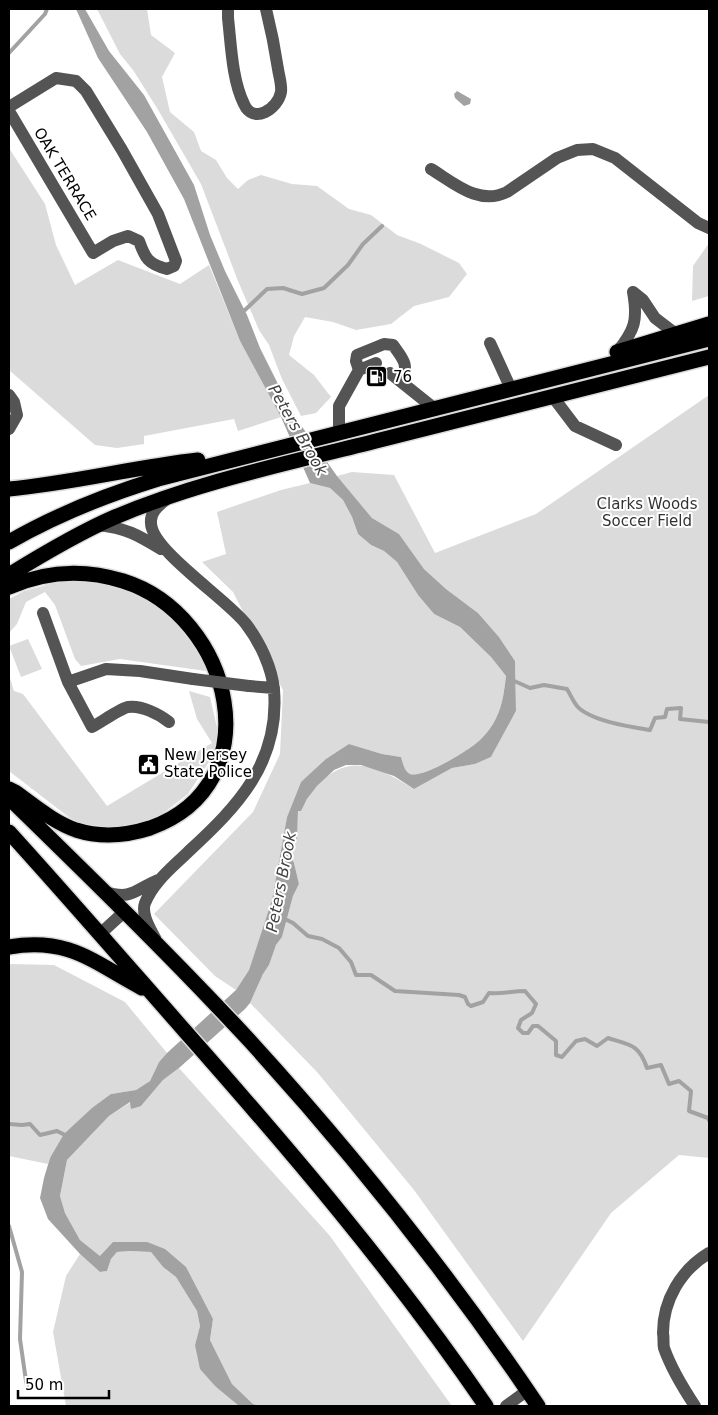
<svg xmlns="http://www.w3.org/2000/svg" width="718" height="1415" font-family="'DejaVu Sans',sans-serif">
<rect width="100%" height="100%" fill="#fff"/>
<!-- green -->
<path fill="#dbdbdb" d="M97,9H147L151,35L175,53L162,77L170,112L194,132L201,151L216,160L227,178L238,189L248,180L261,175L292,184L317,186L349,209L371,215L397,235L421,244L459,263L467,274L449,297L414,306L391,324L356,330L333,322L305,317L294,336L289,355L314,375L331,397L316,413L301,416L282,379L269,345L259,330L238,281L201,184L157,108L133,70L120,54Z
M9,148L45,204L56,245L75,285L118,260L180,284L209,265L240,341L281,417L238,431L234,419L144,436V444L117,448L95,445L9,370Z
M709,243V296L692,301L693,266Z
M709,395V1158L679,1155L611,1213L523,1341L414,1190L317,1072L250,1003L263,974L269,965L276,945L282,937L293,896L299,884L294,863L288,849L294,832L297,838L298,810L301,811C307,798 314,788 324,779C355,752 384,771 414,789L452,768L475,764L491,757L516,711L515,661L499,637L478,613L446,589L424,569L399,534L372,518L337,476L352,472L394,475L435,553L536,514Z
M310,483L330,488L343,500L352,517L358,534L371,545L384,551L397,562L418,595L434,614L460,627L491,657L506,676C504,692 502,709 493,724C491,729 486,735 481,739C472,749 422,779 410,774C404,771 403,763 401,757L382,754L349,744L301,782L287,817L272,900L249,970L236,990L215,976L154,914L253,812L280,754L283,690L233,592L202,562L226,554L217,512L281,490Z
M62,581L113,584L143,597L168,613L204,657L206,671L120,659L81,666L75,659L55,605L45,592L26,602L17,624L9,633V599L24,591Z
M28,639L42,669L21,677L9,646Z
M9,675L14,691L23,694L107,806L212,743L197,719L189,691L210,697L219,736L216,751L188,794L157,818L115,828L78,823L66,815L9,771Z
M9,964L54,965L125,1002L167,1053L159,1062L150,1081L136,1090L111,1094L50,1158L48,1164L9,1156Z
M179,1068L330,1236L452,1406H259L253,1404L232,1384L210,1340L213,1319L147,1242L100,1256L80,1240L65,1213L60,1196L67,1160L109,1116L131,1102L141,1106L163,1080Z
M130,1251L151,1252L163,1267L176,1277L197,1311L200,1326L195,1345L216,1387L239,1406H66L53,1332L66,1276L80,1254L100,1272L107,1271L111,1259L117,1252Z"/>
<!-- water -->
<path fill="#a2a2a2" d="M76,9H85L109,51L144,95L194,185L210,235L225,271L247,315L260,348L293,414L337,476L372,518L399,534L424,569L446,589L478,613L499,637L515,661L516,711L491,757L475,764L452,768L414,789L394,776L361,765H346L334,770L317,786L307,799L301,811H298L297,840L294,833L288,849L294,863L299,884L293,896L282,937L276,945L269,965L263,974L250,1003L245,1009L179,1068L163,1080L141,1106L131,1109L130,1102L109,1116L67,1160L60,1196L65,1213L80,1240L100,1256L113,1242H147L165,1249L186,1267L213,1319L210,1340L232,1384L253,1404L259,1406H239L216,1387L200,1369L195,1345L200,1326L197,1311L176,1277L163,1267L151,1252L130,1251L117,1252L111,1259L107,1271L100,1272L80,1254L48,1219L40,1198L44,1178L50,1158L64,1134L92,1108L111,1094L136,1090L150,1081L159,1062L167,1053L236,990L249,970L272,900L287,817L301,782L326,759L349,744L382,754L401,757C403,763 404,771 410,774C422,779 472,749 481,739C485,735 490,729 493,724C502,709 504,693 506,676L491,657L460,627L434,614L418,595L397,562L384,551L371,545L358,534L352,517L343,500L330,488L310,483L281,417L240,341L184,199L147,132L98,58Z
M457,91L471,99L470,104L464,106L455,98L454,94Z"/>
<g fill="none" stroke-linecap="round" stroke-linejoin="round">
<!-- stream -->
<path stroke="#a2a2a2" stroke-width="4" d="M9,53L45,14L47,9
M242,311L245,310L267,289L283,288L302,294L324,288L348,265L363,244L382,226
M512,680L530,688L544,685L567,689C570,694 573,701 577,706C590,721 631,727 650,730L655,718L665,717L667,709L681,708L680,719L709,722
M283,918L293,923L308,936L322,939L339,948L351,962L356,975H371L395,991L459,995L465,997L468,1004L471,1006L483,1002L489,993C501,994 512,991 525,991L536,1004L532,1013L521,1020L518,1028L523,1033H528L533,1026H538L556,1041V1055L562,1057L576,1041L585,1039L597,1046L608,1038C630,1045 639,1044 647,1068L661,1065L669,1084L679,1081L691,1091L689,1111L708,1118L709,1120
M9,1124L22,1125L30,1124L40,1135L57,1131L67,1136
M9,1226L22,1272L20,1339L27,1388"/>
<defs>
<path id="highway" d="M617,352L709,324
M9,489C73,483 135,467 198,460
M9,542C56,515 106,495 158,479L709,339
M9,575C43,554 78,533 115,517C200,481 290,463 380,440C489,412 599,385 709,357
M9,587C46,571 85,569 123,581C232,615 274,784 150,828C125,836 101,838 76,830C53,822 35,806 15,792L9,789
M9,798C90,877 172,957 249,1040C354,1155 451,1277 538,1406
M9,832C68,897 126,964 184,1030C291,1151 395,1273 486,1406
M9,947C69,937 93,962 142,988"/>
</defs>
<!-- highway casing -->
<use href="#highway" stroke="#dbdbdb" stroke-width="18"/>
<!-- minor -->
<path stroke="#545454" stroke-width="12" d="M228,9V18C231,44 232,80 244,104C253,125 278,109 281,92C282,85 279,76 278,69C275,49 271,29 266,9
M9,107L56,78L76,81L86,91L122,150L158,214L176,261L174,266L167,269C148,264 145,258 139,241L128,236L113,241L93,253L9,111
M431,169C454,183 479,206 507,192L557,158L577,150L593,149L615,158L698,223L709,228
M633,292L643,300L655,318L676,334
M490,343L511,389
M617,352C635,330 638,320 633,292
M359,370L356,361L357,355L384,344L393,345C403,359 409,364 402,381
M390,373L435,409
M9,395L14,402L17,415L9,429
M553,397L575,426L616,445
M339,433V406L359,370L376,363
M98,525C126,528 138,535 161,549
M43,613L68,682L106,669L140,671L193,679
M68,682L92,727C100,723 121,708 128,707C141,705 159,714 169,722
M249,686L274,688
M105,892C133,900 134,890 158,880
M100,934L124,912
M155,938C150,928 141,914 145,903C154,881 173,867 189,851C238,806 280,762 274,690C272,668 260,642 246,624C228,600 151,550 151,523C150,512 158,506 167,499
M506,1406L528,1390
M695,1406C683,1388 671,1368 664,1348C663,1344 664,1338 663,1333C663,1300 681,1270 709,1253"/>
<!-- highway -->
<use href="#highway" stroke="#000" stroke-width="15"/>
<!-- minor-bridge -->
<path stroke="#545454" stroke-width="12" d="M193,679L249,686"/>
</g>
<!-- icons -->
<defs>
<symbol id="fuel-square" viewBox="-11 -11 22 22"><rect x="-9" y="-9" width="18" height="18" rx="4" fill="#000" stroke="#fff"/><path d="M-5.5-6h7V0h2V4h1.3V-2.5L3-4.5l.8-.8L6-3V5H2.5V1h-1V6h-7ZM-4.2-4.7v3.2H.2V-4.7Z" fill="#fff"/></symbol>
<symbol id="civic-square" viewBox="-11 -11 22 22"><rect x="-9" y="-9" width="18" height="18" rx="4" fill="#000" stroke="#fff"/><path d="M-.6-6.5H3V-4.5H.6V-3L4-1V1h2V6H-6V1h2V-1L-.6-3ZM-1.2 2.5V6h2.4V2.5Z" fill="#fff"/></symbol>
</defs>
<g fill-rule="evenodd">
<use href="#fuel-square" x="364" y="364" width="25" height="25"/>
<use href="#civic-square" x="136" y="752" width="25" height="25"/>
</g>
<g text-anchor="middle" dominant-baseline="central" stroke-width="4" stroke-linejoin="round" paint-order="stroke">
<!-- street labels -->
<g font-size="15" fill="#000" stroke="#fff">
<text transform="translate(65 174) rotate(59)">OAK TERRACE</text>
</g>
<!-- poi labels -->
<g font-size="15" fill="#000" stroke="#fff" text-anchor="start">
<text x="393" y="377">76</text>
<text x="164" y="755">New Jersey<tspan x="164" dy="17">State Police</tspan></text>
</g>
<!-- park labels -->
<g font-size="15" fill="#323232" stroke="#fff">
<text x="647" y="504">Clarks Woods<tspan x="647" dy="17">Soccer Field</tspan></text>
</g>
<!-- water labels -->
<g font-size="16" font-style="italic" fill="#434343" stroke="#fff">
<text transform="translate(298 430) rotate(60)">Peters Brook</text>
<text transform="translate(281 882) rotate(-79)">Peters Brook</text>
</g>
</g>
<!-- border -->
<rect width="718" height="1415" fill="none" stroke="#000000" stroke-width="20"/>
<!-- scale -->
<path d="M18 1390v8h91v-8" fill="none" stroke="#000000" stroke-width="2.5"/>
<text x="25" y="1390" font-size="15" fill="#000000" stroke="#ffffff" stroke-width="4" paint-order="stroke">50 m</text>
</svg>
